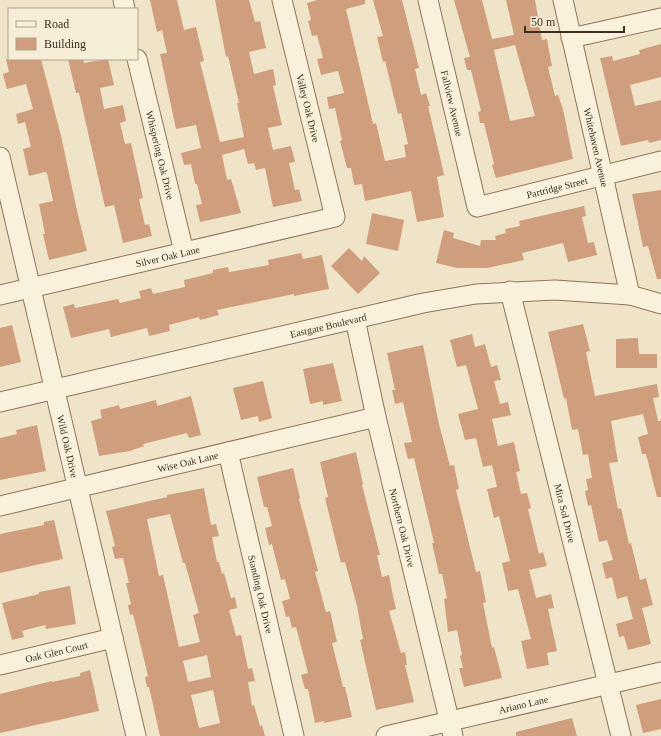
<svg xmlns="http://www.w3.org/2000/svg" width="661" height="736" font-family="Georgia,serif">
<rect width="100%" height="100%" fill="#f0e4c8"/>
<!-- building -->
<path fill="#cf9f7d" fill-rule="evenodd" d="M150,0H177L184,30L196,27L204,61L200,62L220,142L244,137L237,103H239L228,56L226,57L215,0H249L255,22L260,21L266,48L249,52L254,74L273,69L276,85L273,86L282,125L268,128L273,150L291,146L295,162L289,163L295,190L299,189L302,201L273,207L265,168L256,170L254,163L248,164L244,149L222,155L227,180L231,179L241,213L200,222L196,205L202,204L197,184H195L191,164L184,165L181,153L201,148L196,125L176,129L160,54L167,53L162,30L157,32Z
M317,0H365V4L346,9L373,124L376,123L385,161L406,157L404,145L408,144L401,113L398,114L385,61L383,62L377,37L383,36L373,0H402L419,68L415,69L421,95L426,93L430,106H428L441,161L444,175L437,177L444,217L417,222L411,191L365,201L362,184L354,185L351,168H347L340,141L342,140L335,108L329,109L327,97L344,93L338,71L321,75L317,59L323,58L317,35L312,36L308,21L311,20L307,3Z
M454,0H482L492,39L514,35L506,0H535L542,40L547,39L549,51L552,66L548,67L555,96L558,95L563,109L573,159L496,178L492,165L494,164L484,123H480L478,112L481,111L471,70H467L464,58L470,57ZM515,45L535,116L510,121L494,50Z
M661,44V77L630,85L635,106L661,100V140L649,143L648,140L621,146L600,58L612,56L613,61L640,54L639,50Z
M6,59H41L61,136L78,215L87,251L49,260L43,234H45L39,204L53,201L47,173L45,172L29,176L23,149L31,147L25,122L18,124L16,114L33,109L26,84L7,89L3,74L9,72Z
M68,59H83L84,63L108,59L114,85L100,88L104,109L123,105L126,121L120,123L125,144L131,143L143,198L139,199L145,225L149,224L152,236L123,243L114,205L105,207L79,93H76Z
M661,190V279H657L648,246L643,247L632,194Z
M584,206L586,216L582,217L588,243L594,242L597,255L568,262L563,243L522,253L524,260L487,268H457L436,263L444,230L454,233L453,238L480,246L481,240H496L495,236L506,233L505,229L520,226L519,221Z
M372,213L404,220L398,251L366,244Z
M349,248L362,261L364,256L380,273L358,294L331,266Z
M301,253L303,259L322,255L329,289L294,296V294L217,310L219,315L200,320L199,317L180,322L169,325L170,331L149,336L147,328L111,337L109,329L71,338L63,307L74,304L75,308L118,299L120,303L141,298L139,291L151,288L153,294L185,287L184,280L213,273V270L228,267L229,272L247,269L269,265L268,260Z
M583,324L590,351L586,352L595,396L657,384L659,397L653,398L658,421H661V497H657L646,454H642L638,437L648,434L643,414L611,421L618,462L609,463L618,509L621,508L629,544L631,543L640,580L646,578L653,605L642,608L651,644L628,650L624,636L619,637L616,624L633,619L627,596L617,599L612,577L606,579L602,563L613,560L607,540L599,542L591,505L588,506L585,491L588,490L586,479L592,478L588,454L583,455L578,429L572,430L566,398L564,399L548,332Z
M12,325L21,362L0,367V328Z
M472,334L475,347L485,344L491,367L497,365L501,380L494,381L500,404L508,402L511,415L492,419L498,446L514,442L520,471L516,472L521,494L527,493L531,508L528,509L539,554L543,552L547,566L529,570L536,598L551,594L554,608L548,609L557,651L547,653L549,665L527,669L521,641L531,639L518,589L508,591L502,563L510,561L499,516L494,518L487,489L497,487L492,465L483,467L476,438L465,440L458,414L478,409L466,365L457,367L450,340Z
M638,338L639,354H657V368H616V339Z
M423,345L438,420L450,466L454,465L459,489L456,490L476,572L480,571L486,602L483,603L492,648L494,647L502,678L464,687L459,668H463L460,656L462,655L457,630L448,632L444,599L447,598L442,574H439L432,543H434L414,458L408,459L404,443L412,442L403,402L395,404L392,390H395L387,353Z
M333,363L342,401L323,405V401L310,404L303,369Z
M263,381L272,418L259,422L258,416L241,420L233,388Z
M191,396L201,435L189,438L187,433L143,444L144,446L130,451L99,456L91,421L102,418L100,410L119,405L120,409L156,400L157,406Z
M37,425L46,471L0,480V438L17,434L16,430Z
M356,452L363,484L362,485L380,555H377L382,577L389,575L392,591L396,609L389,611L401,653L405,652L407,665H405L414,702L376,710L360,640L363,639L357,606L345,562L341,563L325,498L328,497L320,462Z
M293,468L300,498L299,499L318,571L315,572L326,612L330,611L337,642L332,643L343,687H345L352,717L324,723V721L315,723L308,689H305L301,675L308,673L296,627L292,628L289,616L286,617L282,601L290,599L285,579L281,580L272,544L269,545L265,528L272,526L267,507H264L257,477Z
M204,488L211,525L216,524L219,536L212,537L217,562H219L222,574L224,573L231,598L235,597L237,608L229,610L236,636L241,635L248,669L252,668L255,681L248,682L252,706L254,705L260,726L262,725L265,736H160L149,687H147L145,677L148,676L142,651L133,614L130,615L128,605L131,604L126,583H129L123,558L115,559L112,547L115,546L106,511L167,497V495ZM170,514L183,563H185L199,613L193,615L200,642L179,647L163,575L159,576L147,519ZM207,655L211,677L188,682L183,661ZM213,690L220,723L199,728L191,695Z
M54,520L63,559L0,573V534L44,525V522Z
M70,586L76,624L46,629L45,625L22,631L24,637L12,640L2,603L39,594V592Z
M90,670L99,711L0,733V694L52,681V682L80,676V673Z
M661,699V729L643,733L636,705Z
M572,718L577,736H516V732Z"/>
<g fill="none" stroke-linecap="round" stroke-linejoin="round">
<defs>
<g id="minor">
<path d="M123,0L125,9"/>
<path id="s1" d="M428,0L477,207L661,161"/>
<path id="s2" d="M563,0L630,295"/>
<path d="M571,38L661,18"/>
<path id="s3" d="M137,59L184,252"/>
<path id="s4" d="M0,157L136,736"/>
<path id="s5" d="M510,291L621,736"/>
<path id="s6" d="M0,295L335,217L282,0"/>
<path id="s7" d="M355,319L376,417L453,736"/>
<path id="s8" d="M0,402L423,303L476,294L555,290L630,295L661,304"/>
<path id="s9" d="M228,452L294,736"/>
<path id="s10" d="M0,506L376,417"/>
<path id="s11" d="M0,665L113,638"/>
<path id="s12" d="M386,736L661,672"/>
</g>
</defs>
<!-- minor casing -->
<use href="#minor" stroke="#8d765c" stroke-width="21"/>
<!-- minor -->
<use href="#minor" stroke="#faf1dc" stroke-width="19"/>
</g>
<g text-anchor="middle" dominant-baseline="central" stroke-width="4" stroke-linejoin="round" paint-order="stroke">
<!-- street labels -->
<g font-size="10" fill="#3d2e20" stroke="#f7eed8">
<text stroke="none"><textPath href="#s1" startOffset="106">Fallview Avenue</textPath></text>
<text transform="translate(308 108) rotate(76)">Valley Oak Drive</text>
<text stroke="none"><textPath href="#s2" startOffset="151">Whitehaven Avenue</textPath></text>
<text stroke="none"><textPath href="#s3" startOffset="99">Whispering Oak Drive</textPath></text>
<text stroke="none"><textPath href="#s1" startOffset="295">Partridge Street</textPath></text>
<text stroke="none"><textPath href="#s6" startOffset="172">Silver Oak Lane</textPath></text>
<text stroke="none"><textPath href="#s8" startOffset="337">Eastgate Boulevard</textPath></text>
<text stroke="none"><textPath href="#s4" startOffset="297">Wild Oak Drive</textPath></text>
<text stroke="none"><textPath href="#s10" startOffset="193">Wise Oak Lane</textPath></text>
<text stroke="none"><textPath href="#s5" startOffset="229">Mira Sol Drive</textPath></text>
<text stroke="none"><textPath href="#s7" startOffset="214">Northern Oak Drive</textPath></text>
<text stroke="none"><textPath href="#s9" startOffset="146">Standing Oak Drive</textPath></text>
<text stroke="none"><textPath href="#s11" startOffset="58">Oak Glen Court</textPath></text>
<text stroke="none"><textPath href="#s12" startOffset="141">Ariano Lane</textPath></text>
</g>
</g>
<!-- legend -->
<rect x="8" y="8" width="130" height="52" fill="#f7eed8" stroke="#ada18e"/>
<rect x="16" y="21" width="20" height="6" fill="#faf1dc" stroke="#ada18e"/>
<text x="44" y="28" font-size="12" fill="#3d2e20">Road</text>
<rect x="16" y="38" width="20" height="12" fill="#cf9f7d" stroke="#ada18e"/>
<text x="44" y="48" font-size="12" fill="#3d2e20">Building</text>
<!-- scale -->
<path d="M525 26v6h99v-6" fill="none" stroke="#3d2e20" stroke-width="2"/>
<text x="531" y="26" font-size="12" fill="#3d2e20" stroke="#f7eed8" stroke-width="3" paint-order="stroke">50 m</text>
</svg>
